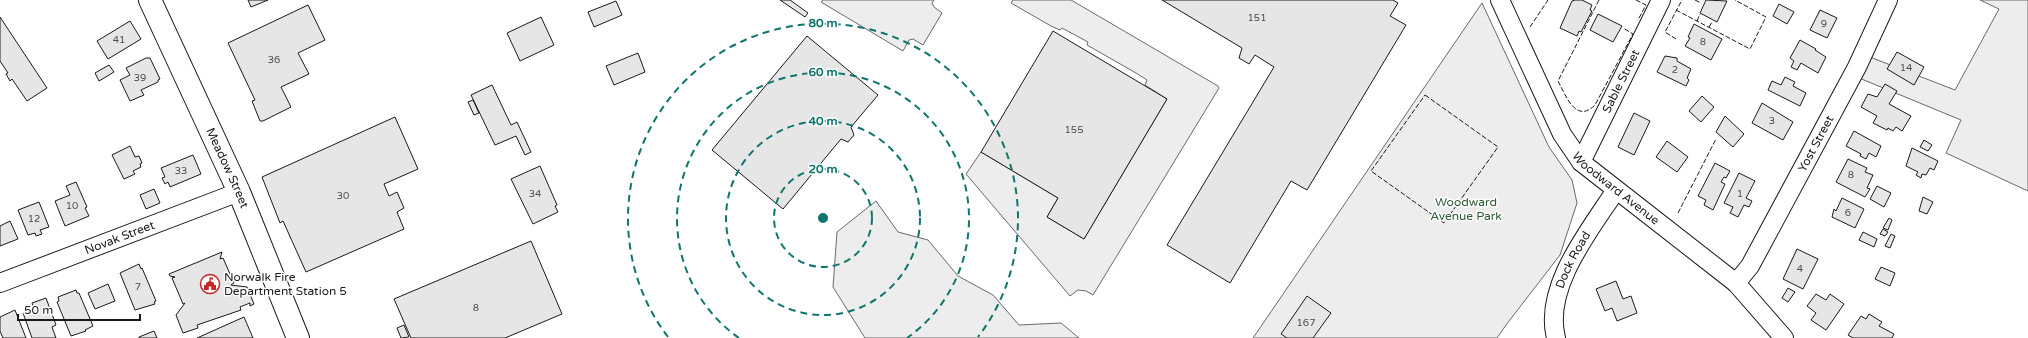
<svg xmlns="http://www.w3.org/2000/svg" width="2028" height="338" font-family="'Varela Round',sans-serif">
<rect width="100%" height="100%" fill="#fff"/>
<!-- built -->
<path fill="#ededed" stroke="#6a6a6a" d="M823,0H934L932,3L934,7L942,13L923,45L913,39L909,40L903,51L821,2Z
M1013,0H1071L1218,86L1219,88L1093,295L1086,291L1078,290L1070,296L966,174L981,152L1058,198L1047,217L1084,239L1167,99L1145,85L1147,80L1136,73L1087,45L1088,42L1062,28L1060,30L1051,26L1011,3Z
M1980,0H2028V191L1946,153L1961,120L1847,73L1857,52L1955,90L1999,9Z
M1482,3L1549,147L1572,180L1577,203L1560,255L1506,325L1497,338H1253Z
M876,201L898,232L928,240L958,276L993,295L1019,325L1061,323L1079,338H865L833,287L837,232Z"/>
<!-- building -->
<path fill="#e6e6e6" stroke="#1a1a1a" d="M248,0H268L251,7Z
M780,0H790L808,13L805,17Z
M1162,0H1393L1398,3L1390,16L1406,25L1307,190L1291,181L1230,283L1167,245L1274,67L1255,55L1249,64L1239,58L1242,48Z
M1575,0H1582L1592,5L1590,10L1592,11L1581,32L1579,31L1577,36L1560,28L1572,1Z
M1706,0L1727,1L1717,22L1700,13Z
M616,1L622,15L594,27L588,12Z
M1779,4L1794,12L1787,24L1773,16Z
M308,5L325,40L298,53L309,74L281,87L291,107L263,121H260L252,101L255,100L228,43Z
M1820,10L1837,18L1827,38L1810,30Z
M1598,14L1622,26L1613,42L1590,30Z
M0,17L47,88L27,101L12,79L10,81L6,74L8,73L0,61Z
M541,17L554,45L520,61L507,33Z
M130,21L141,39L108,59L97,41Z
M1694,24L1722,39L1711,60L1685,46L1690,38L1688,37Z
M1053,31L1167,99L1084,239L1047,217L1058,198L981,152Z
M807,36L878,95L851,127L854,135L848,142L841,139L783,209L712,150Z
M1800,40L1816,49L1815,50L1826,57L1818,73L1801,63L1797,70L1791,67L1794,61L1790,58Z
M1897,52L1924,67L1914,85L1887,69Z
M638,53L645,72L614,85L606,66Z
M1665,56L1677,58V61L1691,69L1687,78L1689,80L1686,86L1657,72Z
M146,58H150L160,79L158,80V82L141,90L144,95L130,101L120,80L130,75L126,68Z
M109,65L114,72L99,81L95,73Z
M1785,77L1795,82L1793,86L1806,93L1800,106L1768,90L1772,81L1781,85Z
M1885,84L1897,91L1889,104L1911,116L1902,131L1896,127L1893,131L1888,128L1887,130L1873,123L1877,116L1861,107L1868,94L1877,97Z
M492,85L511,125L517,122L531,152L525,155L516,136L495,145L471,95Z
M1702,96L1714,107L1701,122L1689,111Z
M473,100L479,113L474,115L468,102Z
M1762,103L1793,122L1783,140L1752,123Z
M1634,113L1650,121L1634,155L1618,147Z
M1725,116L1744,134L1733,147L1716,132Z
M395,117L418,169L384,184L389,196L397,192L404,208L397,212L404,229L306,272L283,221L280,223L262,177Z
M1854,131L1881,146L1876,157L1869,153L1866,159L1860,156L1861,154L1846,146Z
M1924,140L1932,145L1928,151L1920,147Z
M1667,141L1688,157L1677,172L1656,157Z
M130,146L135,157L139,156L142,163L140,164L141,167L133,171L135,174L124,179L112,155Z
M1912,148L1938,161L1934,170L1930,168L1926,175L1922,174L1921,178L1916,175L1918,172L1906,166Z
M193,155L201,174L170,187L168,182L165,184L162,178L165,177L161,168Z
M1848,159L1867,168L1865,172L1873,175L1867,188L1870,189L1865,197L1836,182Z
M1715,163L1730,171L1726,178L1724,177L1721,182L1725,184L1713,210L1704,205L1706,200L1698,196Z
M540,166L557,205L555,206L558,212L533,224L511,179Z
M1739,173L1755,181L1746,198L1752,201L1749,207L1744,205L1738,217L1730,213L1733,207L1724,203Z
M76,182L87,207L85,208L89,216L65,226L55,201L70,195L66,186Z
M1877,186L1891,193L1884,207L1870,199Z
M154,189L160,203L146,209L140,195Z
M1923,197L1933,202L1927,214L1919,211Z
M1842,198L1864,209L1855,228L1832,217L1834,209L1836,211Z
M39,202L49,227L40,230L42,234L36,236L35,233L28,235L18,210Z
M1889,218L1892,220L1888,230L1883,228Z
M10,221L18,239L0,246V226Z
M1883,229L1888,232L1885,236L1880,234Z
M1863,232L1877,239L1874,247L1859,240Z
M1891,234L1895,236L1890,248L1885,246Z
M531,241L562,314L505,338H411L394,299Z
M1797,249L1818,259L1803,289L1783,279Z
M222,252L220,259L223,258L234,283L231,285L247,287L254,304L250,306V303L240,307L241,310L197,325L198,328L183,333L176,315L185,303L183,304L172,278L175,277L170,276L169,274Z
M139,264L141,269L142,268L156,301L154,302L155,304L135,310L120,273Z
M1881,267L1895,273L1890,286L1875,279Z
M1616,281L1623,299L1631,296L1637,313L1617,321L1612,308L1605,311L1596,289Z
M108,284L115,301L95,309L88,293Z
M1788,288L1795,292L1788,302L1782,298Z
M76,290L77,293H79L93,326L85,330L86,331L71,336L57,302L59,301L58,297Z
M1816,294L1826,300L1830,294L1844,304L1826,330L1811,320L1816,313L1807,306Z
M1307,296L1331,313L1313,338H1287L1281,334Z
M46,298L56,325L52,327L56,338H32L23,313L34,309L32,303Z
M15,310L26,338H3L0,331V317Z
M1869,314L1882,322L1879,326L1894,334L1892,338H1853L1848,335L1861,316L1866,319Z
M244,317L253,338H197Z
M404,325L409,337L401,338L397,328Z
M154,331L157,338H139V337Z"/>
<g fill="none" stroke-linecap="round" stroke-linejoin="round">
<defs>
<g id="minor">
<path id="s1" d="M1500,0L1562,134L1581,162L1736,283L1784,338"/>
<path id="s2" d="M1581,162L1661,0"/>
<path id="s3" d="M0,283L239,192"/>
<path id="s4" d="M1736,283L1750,266L1857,67L1888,0"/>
<path id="s5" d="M1556,338C1543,287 1590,230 1616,190"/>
</g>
<g id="major">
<path id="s6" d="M150,0L239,192L298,338"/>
</g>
</defs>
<!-- minor casing -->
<use href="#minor" stroke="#1a1a1a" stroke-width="20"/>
<!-- major casing -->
<use href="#major" stroke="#1a1a1a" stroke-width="24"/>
<!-- minor -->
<use href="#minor" stroke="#fff" stroke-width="18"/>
<!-- major -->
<use href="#major" stroke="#fff" stroke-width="22"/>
<!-- fence -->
<path stroke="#1a1a1a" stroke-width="1" stroke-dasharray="5 2" stroke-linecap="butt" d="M1599,0L1558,81C1566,96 1576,124 1595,105L1633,34L1623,28
M1636,0L1646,5L1638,20
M1695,0L1701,3
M1676,10L1750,49L1766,17L1735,0
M1697,21L1700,14
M1530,27L1548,0
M1709,27L1712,22
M1676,39L1665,32L1682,0
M1425,95L1498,147L1444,223L1371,171Z
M1678,213L1716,139"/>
</g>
<!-- distance rings -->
<g fill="none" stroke="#0f766e" stroke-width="2" stroke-dasharray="7 5">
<circle cx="823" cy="218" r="49"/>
<circle cx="823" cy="218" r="97"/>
<path d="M739 338A146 146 0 1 1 907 338"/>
<path d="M668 337A195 195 0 1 1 978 337"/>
</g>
<!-- icons -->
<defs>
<symbol id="civic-ring" viewBox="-11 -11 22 22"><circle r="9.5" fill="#fff" stroke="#c62828" stroke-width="1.5"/><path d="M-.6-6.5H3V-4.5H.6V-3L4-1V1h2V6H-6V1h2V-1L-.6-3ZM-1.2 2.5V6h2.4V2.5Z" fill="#c62828"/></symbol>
</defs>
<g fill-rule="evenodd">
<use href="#civic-ring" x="199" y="273" width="22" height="22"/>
</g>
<g text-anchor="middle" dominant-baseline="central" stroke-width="3" stroke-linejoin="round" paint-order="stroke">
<!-- number labels -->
<g font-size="10" fill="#4d4d4d">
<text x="1257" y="18">151</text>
<text x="1824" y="24">9</text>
<text x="119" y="40">41</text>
<text x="1703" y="42">8</text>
<text x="274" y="60">36</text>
<text x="1906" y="68">14</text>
<text x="1675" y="70">2</text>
<text x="140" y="78">39</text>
<text x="1772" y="121">3</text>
<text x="1074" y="130">155</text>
<text x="181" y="171">33</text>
<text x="1851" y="175">8</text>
<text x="535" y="194">34</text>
<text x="1740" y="194">1</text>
<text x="343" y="196">30</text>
<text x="72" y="206">10</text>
<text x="1848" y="213">6</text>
<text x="34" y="219">12</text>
<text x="1800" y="269">4</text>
<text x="138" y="287">7</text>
<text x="476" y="308">8</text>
<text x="1306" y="323">167</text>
</g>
<!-- street labels -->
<g font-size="12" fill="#1a1a1a" stroke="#fff">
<text stroke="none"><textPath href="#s2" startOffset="90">Sable Street</textPath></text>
<text stroke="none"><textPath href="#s4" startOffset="161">Yost Street</textPath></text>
<text stroke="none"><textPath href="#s6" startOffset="185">Meadow Street</textPath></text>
<text stroke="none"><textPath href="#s1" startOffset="225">Woodward Avenue</textPath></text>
<text stroke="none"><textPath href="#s3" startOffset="128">Novak Street</textPath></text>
<text stroke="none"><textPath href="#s5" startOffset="82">Dock Road</textPath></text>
</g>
<!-- park labels -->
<g font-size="12" fill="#2b5a34" stroke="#fff">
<text x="1466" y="202">Woodward<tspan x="1466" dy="14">Avenue Park</tspan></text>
</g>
<!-- poi labels -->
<g font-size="12" fill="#1a1a1a" stroke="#fff" text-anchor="start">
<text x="224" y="277">Norwalk Fire<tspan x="224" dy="14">Department Station 5</tspan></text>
</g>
</g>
<circle cx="823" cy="218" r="6" fill="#0f766e" stroke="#fff" stroke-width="2"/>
<g font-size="12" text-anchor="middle" font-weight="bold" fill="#0f766e" stroke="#fff" stroke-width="3" stroke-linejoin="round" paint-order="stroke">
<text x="823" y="27">80 m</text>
<text x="823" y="76">60 m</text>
<text x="823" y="125">40 m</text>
<text x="823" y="173">20 m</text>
</g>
<!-- scale -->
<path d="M18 314v6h122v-6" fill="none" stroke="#1a1a1a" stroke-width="2"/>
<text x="24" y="314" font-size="12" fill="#1a1a1a" stroke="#ffffff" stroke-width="3" paint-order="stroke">50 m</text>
</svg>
